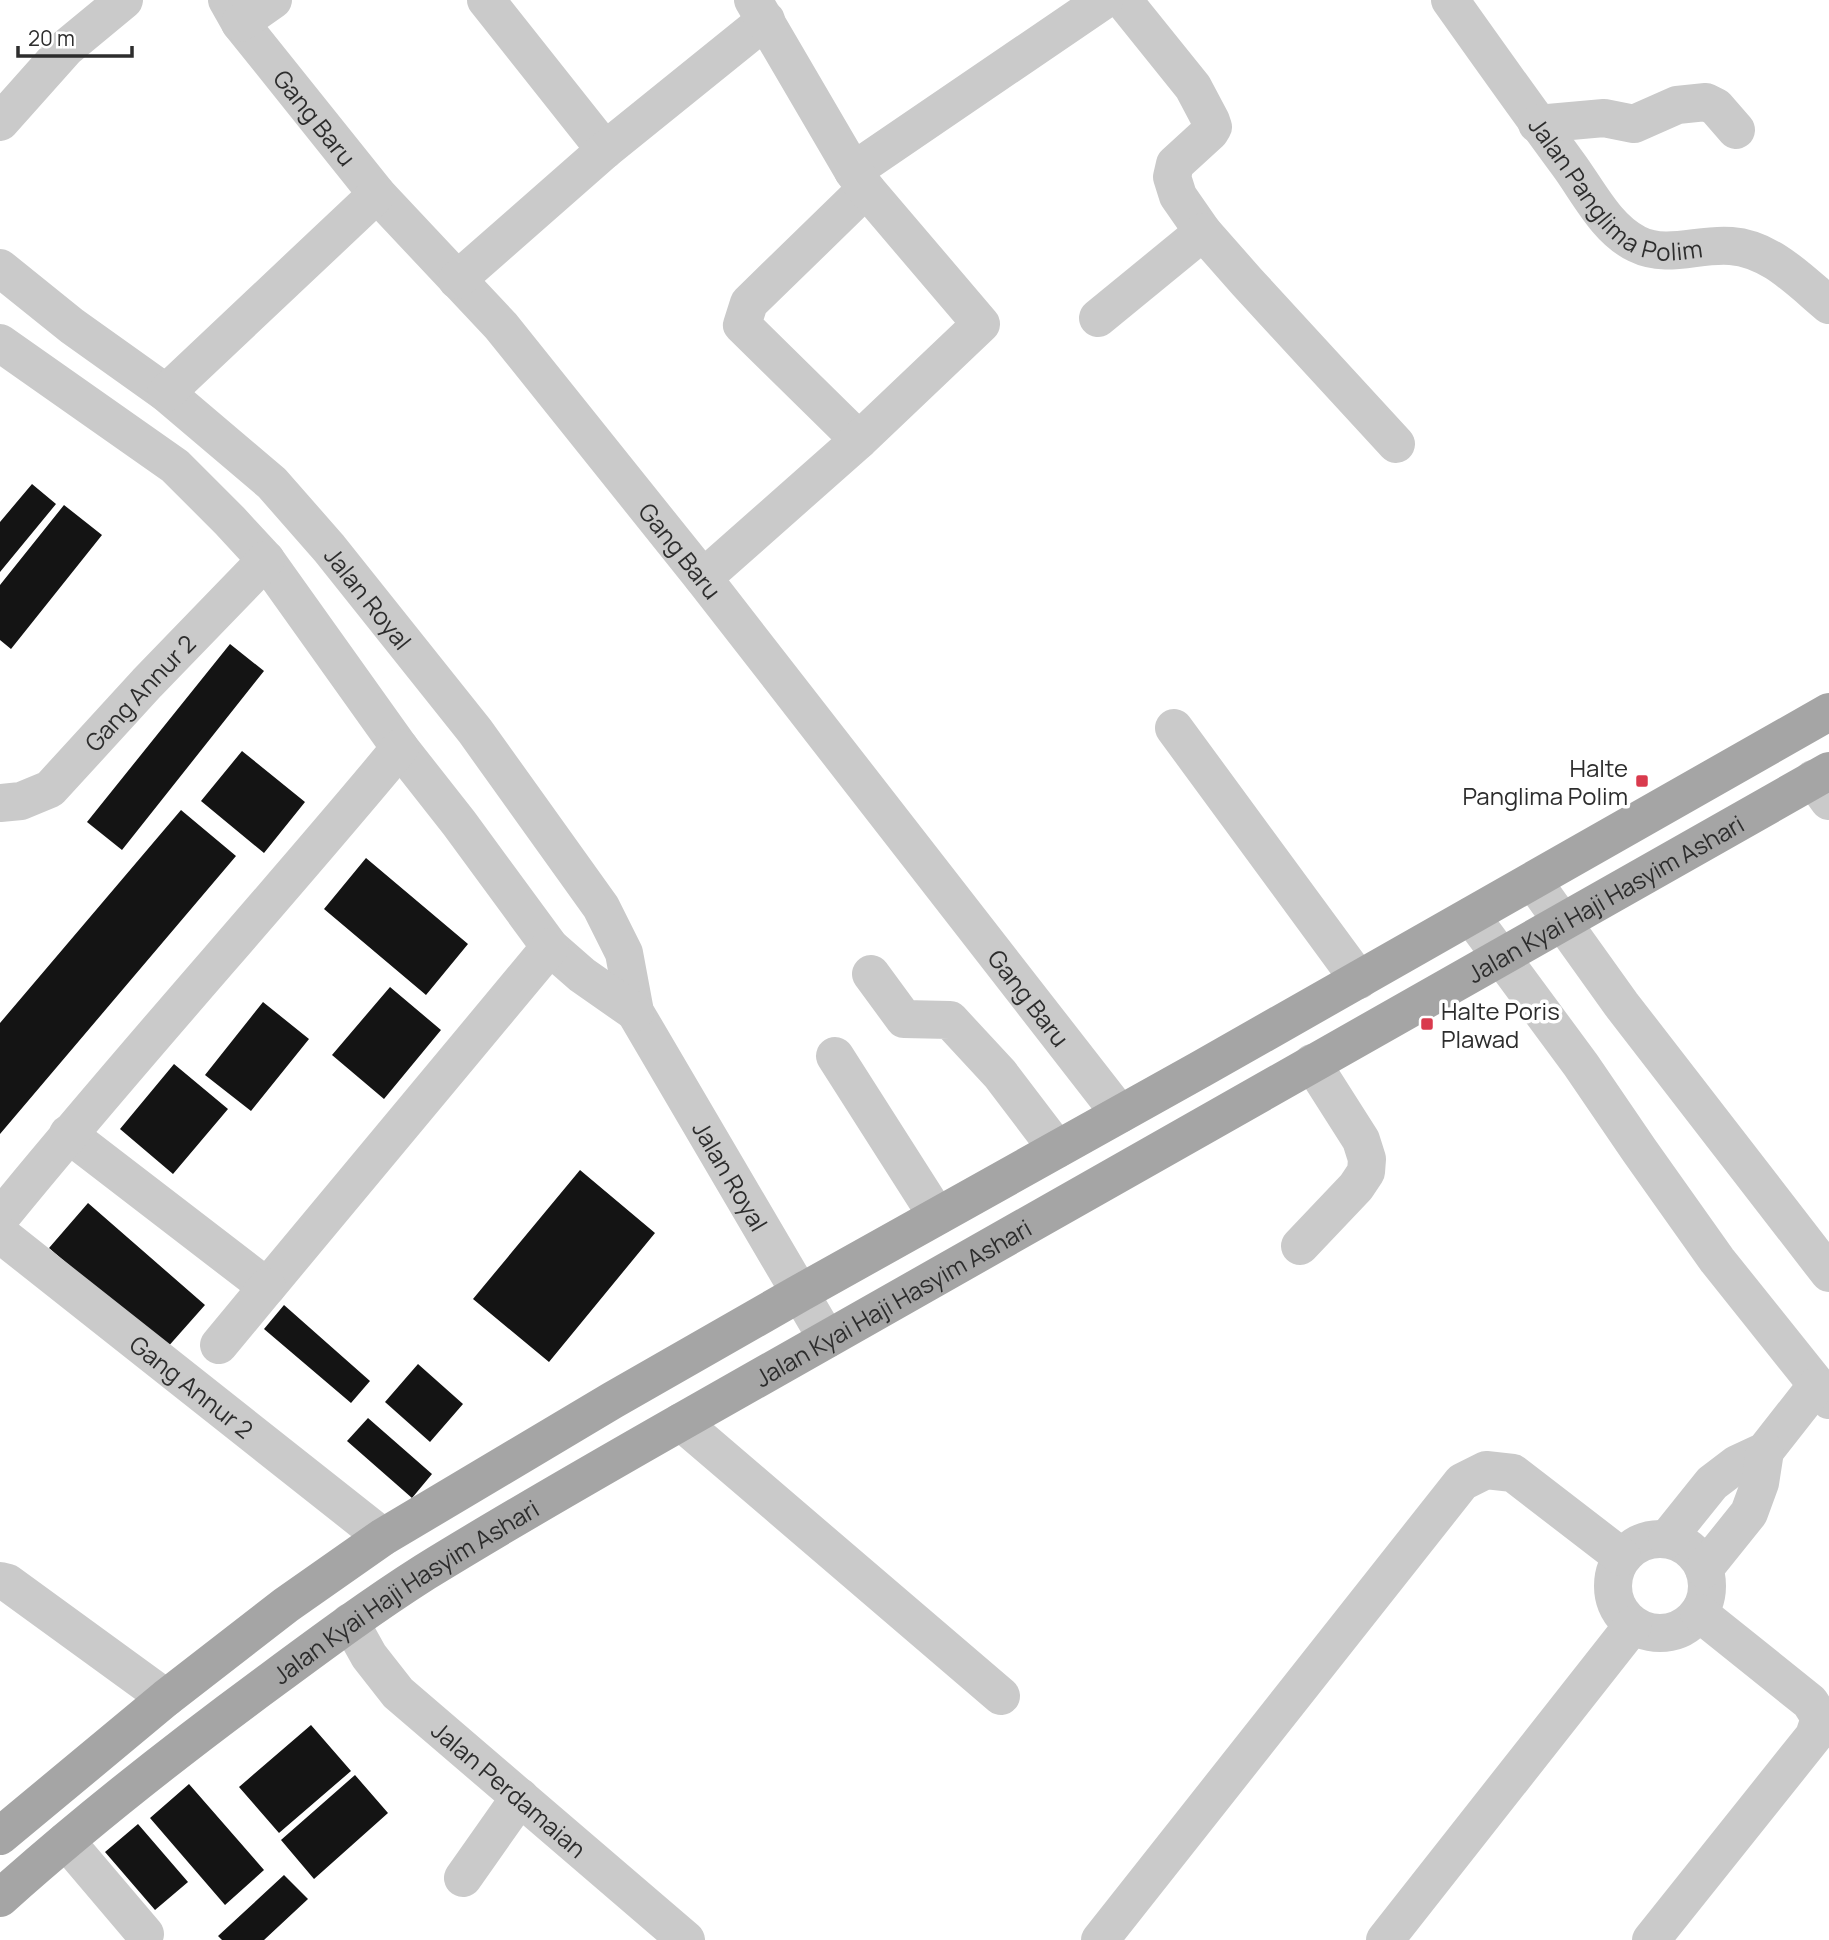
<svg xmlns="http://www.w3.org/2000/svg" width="1829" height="1940" font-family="Manrope,sans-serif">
<rect width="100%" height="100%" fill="#fff"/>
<!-- building -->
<path fill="#141414" d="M32,484L56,504L0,572V522Z
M64,505L102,535L11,649L0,640V585Z
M230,644L264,671L122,850L87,822Z
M242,751L305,802L264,853L201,801Z
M181,810L236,856L0,1134V1023Z
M366,858L468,944L426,995L324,909Z
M390,987L441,1030L384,1099L332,1055Z
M263,1002L309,1039L251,1111L205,1075Z
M174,1064L228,1109L173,1174L120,1129Z
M580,1170L655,1233L549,1362L473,1299Z
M88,1203L205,1305L166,1349L49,1248Z
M284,1305L370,1381L351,1403L264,1329Z
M418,1364L463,1404L430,1442L385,1402Z
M368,1418L432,1474L412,1498L347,1441Z
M311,1725L351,1771L279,1833L239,1787Z
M355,1775L388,1813L314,1879L281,1840Z
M189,1784L264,1870L225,1905L150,1818Z
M138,1824L188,1882L155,1910L105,1852Z
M284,1875L308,1899L264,1940H222L218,1936Z"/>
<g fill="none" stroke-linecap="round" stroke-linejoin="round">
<!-- minor -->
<g stroke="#cacaca" stroke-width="38">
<path id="s1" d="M227,0L240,23L377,194L501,326L703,578L1120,1114"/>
<path d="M486,0L605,150"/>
<path d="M1123,0L1193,87L1211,121L1213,127L1210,132L1175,164L1172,177L1178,196L1203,232L1247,282L1396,444"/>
<path id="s2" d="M1450,0C1489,55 1528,110 1568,164C1588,191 1606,229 1637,244C1667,259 1699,243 1731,246C1771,249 1800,281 1829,305"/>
<path d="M240,23L273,0"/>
<path d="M0,122L66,48L124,0"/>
<path d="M1537,124L1604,118L1634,124L1677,105L1706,102L1716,107L1736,130"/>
<path d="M853,171L1104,0"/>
<path id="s3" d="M0,268L72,326L166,393L272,483L329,548L475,731L601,907L624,953L635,1012L827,1339"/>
<path d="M457,280L605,150L766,20"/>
<path d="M1098,318L1203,232"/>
<path d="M0,343L175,466L230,521L266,560L400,748L459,823L550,947L582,975L635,1012"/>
<path d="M166,393L377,194"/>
<path d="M859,440L742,325L749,303L866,189"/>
<path d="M703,578L859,440L981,324L866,189L853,171L753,0"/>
<path d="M1174,728L1359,980"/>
<path d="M1813,779L1829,801"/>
<path id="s4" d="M0,803L21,801L50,789L147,683L266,560"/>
<path d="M1533,881L1621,1004L1829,1273"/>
<path d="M1471,916L1581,1065L1639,1150L1717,1260L1829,1400"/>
<path d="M871,974L904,1019L950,1020L1000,1074L1057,1149"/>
<path d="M835,1056L937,1216"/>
<path d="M68,1134L267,1287L550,947"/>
<path d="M0,1218C130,1058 269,906 400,748"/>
<path id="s5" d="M0,1234L383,1537"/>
<path d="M1300,1246L1356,1187L1366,1172L1367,1159L1361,1140L1312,1063"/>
<path d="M219,1345L267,1287"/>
<path d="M681,1422L1001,1696"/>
<circle cx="1660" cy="1586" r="47"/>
<path d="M1667,1539L1712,1483L1737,1464L1765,1451L1816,1386"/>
<path d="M1704,1569L1749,1513L1760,1483L1765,1451"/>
<path d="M0,1581L8,1583L166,1698"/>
<path id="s6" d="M350,1622L369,1656L398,1693L686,1940"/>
<path d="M66,1841L145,1934"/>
<path d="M463,1878L520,1797"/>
<path d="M1100,1940L1462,1482L1486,1470L1513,1473L1622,1557"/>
<path d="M1385,1940L1633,1625"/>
<path d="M1651,1940L1814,1736L1820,1718L1810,1702L1699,1613"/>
</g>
<!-- major -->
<g stroke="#a5a5a5" stroke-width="38">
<path d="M0,1836L166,1698L286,1605L383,1537L613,1400L800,1293L1201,1069L1829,712"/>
<path id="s7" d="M0,1898C87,1820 179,1748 273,1679C323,1642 373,1605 425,1572C509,1520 595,1471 681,1422L1829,771"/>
</g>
</g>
<!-- markers -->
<g fill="#d93a4d" stroke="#fff" stroke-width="2.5">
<rect x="1635" y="774" width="14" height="14" rx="3.5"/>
<rect x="1420" y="1017" width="14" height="14" rx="3.5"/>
</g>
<g text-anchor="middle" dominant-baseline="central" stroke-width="7" stroke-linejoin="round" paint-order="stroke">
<!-- street labels -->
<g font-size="24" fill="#2d2d2d" stroke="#fff">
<text stroke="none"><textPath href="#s1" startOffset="147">Gang Baru</textPath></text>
<text stroke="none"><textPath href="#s2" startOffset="261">Jalan Panglima Polim</textPath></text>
<text stroke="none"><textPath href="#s1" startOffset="714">Gang Baru</textPath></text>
<text stroke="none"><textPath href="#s3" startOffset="497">Jalan Royal</textPath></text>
<text stroke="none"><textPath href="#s4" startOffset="184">Gang Annur 2</textPath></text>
<text stroke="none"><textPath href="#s7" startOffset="1895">Jalan Kyai Haji Hasyim Ashari</textPath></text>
<text stroke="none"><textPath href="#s1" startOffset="1281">Gang Baru</textPath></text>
<text stroke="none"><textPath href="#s3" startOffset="1185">Jalan Royal</textPath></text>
<text stroke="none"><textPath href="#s7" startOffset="1076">Jalan Kyai Haji Hasyim Ashari</textPath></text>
<text stroke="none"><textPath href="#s5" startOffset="245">Gang Annur 2</textPath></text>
<text stroke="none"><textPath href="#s7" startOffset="509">Jalan Kyai Haji Hasyim Ashari</textPath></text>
<text stroke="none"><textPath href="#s6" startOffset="233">Jalan Perdamaian</textPath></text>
</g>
<!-- poi labels -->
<g font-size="24" fill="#2d2d2d" stroke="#fff" text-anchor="end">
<text x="1628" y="767">Halte<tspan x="1628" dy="28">Panglima Polim</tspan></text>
<text x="1441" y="1010" text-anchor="start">Halte Poris<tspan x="1441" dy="28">Plawad</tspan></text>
</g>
</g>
<!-- scale -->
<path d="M18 46v10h114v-10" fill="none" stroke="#2d2d2d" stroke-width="3.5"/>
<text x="28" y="46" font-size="21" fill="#2d2d2d" stroke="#ffffff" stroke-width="5" paint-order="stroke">20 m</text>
</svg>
